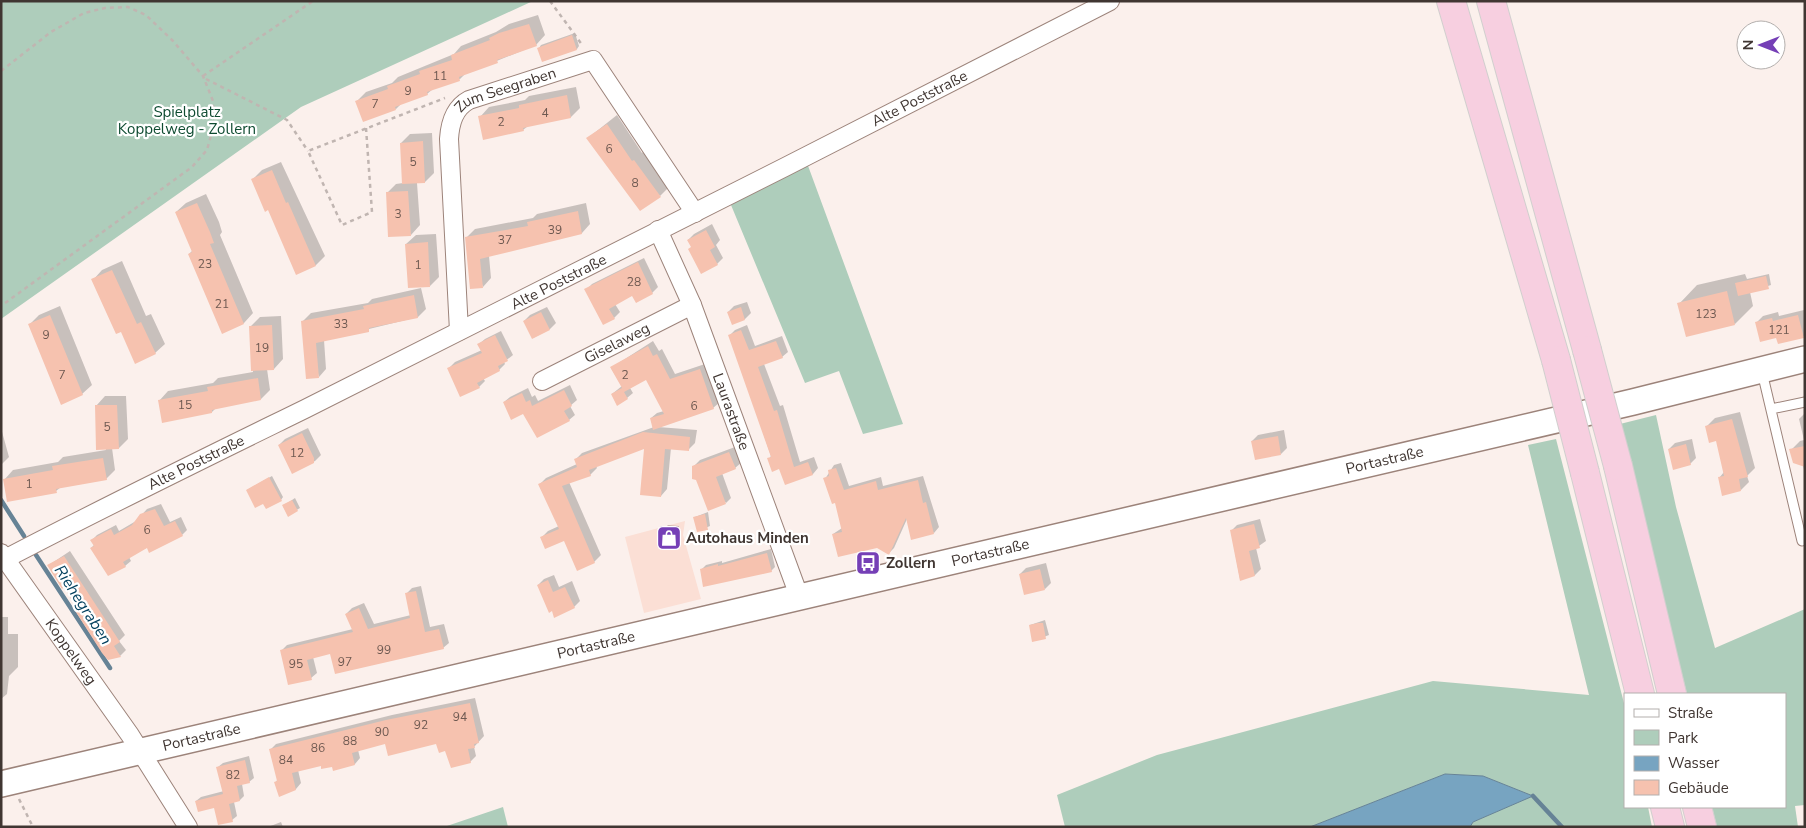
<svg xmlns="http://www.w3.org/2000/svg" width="1806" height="828" font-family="'Nunito Sans',sans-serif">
<rect width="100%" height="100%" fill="#fbf0ec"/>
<!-- built -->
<path fill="#fbdfd5" d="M685,521L683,535L701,599L644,613L625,537Z"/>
<!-- green -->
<path fill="#aecdbb" d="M1,1H533L301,107L1,319Z
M807,163L903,424L863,434L839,371L805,383L731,205Z
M1656,415L1676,507L1715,648L1805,609V805L1795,806L1798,827H1717L1712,807H1785V694H1687L1620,424Z
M1556,439L1625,707V807H1648L1652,827H1470L1473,822L1532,796L1483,776L1445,774L1310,827H1065L1057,795L1157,755L1433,681L1589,695L1528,445Z
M503,807L508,827H444Z"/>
<!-- water -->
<path fill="#77a4c1" stroke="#668396" d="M1445,774L1483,776L1533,796L1473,822L1470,827H1310Z"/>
<!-- shadow -->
<path fill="#0003" d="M538,15L545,35L536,45L465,74L460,79L433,89L427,94L401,104L396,109L357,101L366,92L392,83L398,77L454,54L461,46L496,32L509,24Z
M575,33L579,46L577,49L543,61L539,48L541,45Z
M576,87L580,108L571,117L528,126L523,130L480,117L489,107L525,100L529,96Z
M617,115L642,153L644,151L669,187L660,196L588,138Z
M432,133L434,173L425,182L417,183L420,225L411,235L387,193L396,184L403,183L401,143L410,134Z
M281,162L325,256L316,265L296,273L269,208L252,180L262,170Z
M206,194L219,222L222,232L220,235L253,313L244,323L223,332L189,254L193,250L176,212L186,203Z
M586,203L590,224L582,233L489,256L491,278L483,287L466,238L475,229L533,218L537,214Z
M712,224L720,240L716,245L723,258L717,264L692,247L688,240L694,234Z
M436,234L439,277L430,286L406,244L416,235Z
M644,258L658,287L652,293L633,294L615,304L620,312L614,318L586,290L592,284Z
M122,261L146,316L151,314L165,344L155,353L122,330L93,280L102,270Z
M1745,274L1747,279L1769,274L1771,285L1750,292L1753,306L1735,324L1679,304L1697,285Z
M421,288L426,309L418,317L324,340L326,369L319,377L303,321L311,313L368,303L372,299Z
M747,302L751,313L745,319L732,323L728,312L734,306Z
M60,306L92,385L82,394L30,324L39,315Z
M547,307L556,323L550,329L533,338L524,321L530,315Z
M1804,310L1805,335L1803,337L1757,322L1763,316L1778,312L1779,316Z
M281,316L283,359L274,369H267L270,390L261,399L216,408L212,412L159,401L168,391L213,383L218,378L253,372L250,327L260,317Z
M747,325L755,346L782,336L788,352L782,357L764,364L780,406L783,405L800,462L814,457L818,468L813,474L785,483L780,468L769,459L771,456L730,335L735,330Z
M501,331L513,355L504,362L505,364L499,370L483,378L485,381L479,387L449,368L455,362L482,350L479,344L485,339Z
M653,341L659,351L662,349L675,374L705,364L719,403L713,408L658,427L697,430L695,443L689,449L671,448L667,489L661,496L646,447L596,466L597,468L590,475L569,482L601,555L594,562L565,539L541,538L548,531L559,526L539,485L546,478L577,464L575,460L582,453L654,427L651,418L657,413L664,411L647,378L630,388L633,393L627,398L612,394L622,386L611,368Z
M570,385L577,400L570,406L575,415L569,420L524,413L504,402L510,397L528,388L532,397L535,395L538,401Z
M105,396H126L128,439L119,448H112L115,470L106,479L61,487L56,491L4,480L13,470L58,462L63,457L106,450L96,406Z
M1740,412L1755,468L1747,476L1749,482L1741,490L1719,478L1724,472L1717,440L1707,426L1715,418Z
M1805,413V474L1803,465L1791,450L1800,441L1804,440L1799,419Z
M1,428L9,457L1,465Z
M308,428L321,455L315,461L292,472L279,445L285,439Z
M1284,430L1287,448L1281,454L1252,441L1258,435Z
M1692,439L1696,458L1690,464L1669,449L1675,443Z
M735,447L741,463L735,468L722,473L731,498L726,503L694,466L700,460Z
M841,463L849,486L881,477L883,486L923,476L939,527L934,533L907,519L894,548L889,553L878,546L833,534L842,528L836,501L825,479L834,465Z
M272,476L283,497L281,500L263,502L247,490Z
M295,498L300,508L288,515L283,506Z
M161,504L170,522L181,517L187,530L182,535L148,547L129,557L131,561L125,566L91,548L94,545L92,540L97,535L116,525L119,531L136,521L147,509Z
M708,512L710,526L698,531L695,517Z
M1260,519L1266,541L1256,548L1261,569L1255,575L1240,579L1231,531L1237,525Z
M668,525L679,526L676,546L674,549L666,527Z
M771,549L775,567L771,571L702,569L706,565L722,561V563Z
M70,551L125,635L119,641L126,650L120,656L77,607L49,565Z
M1046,563L1051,583L1045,589L1020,574L1026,568Z
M554,575L559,587L572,581L580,601L574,607L538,585L544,579Z
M421,586L430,627L444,624L449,643L443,648L331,653L313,657L317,673L311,678L282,650L287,645L353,629L346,614L352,608L364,603L374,624L411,615L406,594L412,588Z
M1,617H8V634H18V667L9,676L7,694L1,699Z
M1045,620L1049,635L1033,641L1030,625Z
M475,698L484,736L474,747L476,756L470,762L437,743H386L358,750L360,758L355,764L322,765L298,770L301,783L296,789L280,795L275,783L278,779L271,749L276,744L392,715Z
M249,756L254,778L249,782L242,784L244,796L240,800L234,802L237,816L232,820L215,806L196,801L201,797L224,791L218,767L223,763Z
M281,822L283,827H268Z"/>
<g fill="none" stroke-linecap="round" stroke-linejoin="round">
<!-- stream -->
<path stroke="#668396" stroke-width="4.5" d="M1,500L24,536
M36,555L110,668
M1533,796L1562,827"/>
</g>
<!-- building -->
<path fill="#f6c2af" d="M529,24L537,46L497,60L498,63L459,77L460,81L427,92L428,95L395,107L396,110L363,122L355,101L388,89L387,86L420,74L419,71L452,60L451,55L490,40L489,38L499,33Z
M572,35L577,50L542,62L537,48Z
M567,95L571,118L523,128L524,131L483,140L478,116L519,108V105Z
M607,124L632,161L634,160L661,197L640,211L586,138Z
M423,141L425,183L402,184L400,143Z
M272,170L286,203L288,202L316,266L296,275L268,210L265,212L251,179Z
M408,191L411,236L388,237L386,192Z
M197,203L210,232L214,243L210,244L244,324L222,334L188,254L192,252L175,212Z
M578,211L582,234L480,259L483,288L470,289L465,237L528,226L527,222Z
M706,230L715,247L710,250L718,265L701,274L688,249L691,247L687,240Z
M428,242L430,287L408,288L405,244Z
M638,262L653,294L636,303L632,296L609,309L615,319L603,325L584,289Z
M112,270L137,324L141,322L156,354L135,364L121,332L116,334L91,279Z
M1766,276L1769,289L1738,296L1735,283Z
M1727,291L1735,325L1686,337L1677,303Z
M414,295L418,318L369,328V332L316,343L319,378L306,379L301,321L364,309L363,306Z
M741,307L745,320L732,325L727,312Z
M541,312L550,330L532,339L523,321Z
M50,315L83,395L61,405L28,324Z
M1798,315L1804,338L1778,344L1776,338L1760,342L1755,322L1772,318L1773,321Z
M272,325L274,370L251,371L249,326Z
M741,330L749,350L776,341L783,358L758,367L774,411L777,410L794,467L808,462L813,475L785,485L779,469L772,472L767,458L771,457L728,335Z
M495,335L508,361L498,366L500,371L477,383L480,388L460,397L447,368L482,353L477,344Z
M648,346L653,356L657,354L670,379L700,369L714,409L653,430L650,418L664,414L646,380L624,392L628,399L617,406L611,394L622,388L610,367Z
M258,378L261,400L212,410V413L162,423L158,400L208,391L207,387Z
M564,390L572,406L564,411L570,421L537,438L523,414L511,420L503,402L522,393L526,402L530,400L532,406Z
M95,405H117L119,449L96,450Z
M1732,419L1748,477L1739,479L1741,491L1722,496L1718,477L1724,476L1716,441L1709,443L1705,426Z
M643,432L690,437L689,451L665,449L661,497L640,495L644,449L589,470L591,476L562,486L595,563L577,571L564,541L545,549L540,537L559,529L538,484L577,467L574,459Z
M302,433L314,458V463L292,474L278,445Z
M1278,436L1281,455L1255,460L1251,441Z
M1686,444L1691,465L1673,470L1668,449Z
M1805,446V467L1793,463L1789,449Z
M729,452L736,469L716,477L726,504L708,511L696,480L692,479V466Z
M103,458L107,480L56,489L57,493L7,502L3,479L53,470L52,466Z
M836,468L844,490L876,481L878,490L918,480L923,503L926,502L934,534L911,540L906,518L889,555L877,548L838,557L832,534L842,532L835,503L832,504L823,478L829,476L828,470Z
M269,477L282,501L266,509L263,504L255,508L246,490Z
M292,500L298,511L288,517L282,505Z
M155,509L164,526L175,521L183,536L149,553L147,548L123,562L126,567L108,576L90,548L94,546L90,540L111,529L114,535L132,525L140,514Z
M705,514L708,530L697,532L693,517Z
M1254,524L1260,548L1249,551L1255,576L1240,581L1230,530Z
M664,527L676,528L674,550L662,549Z
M767,553L772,572L703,587L700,569L718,564V566Z
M64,556L120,642L114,646L121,657L108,660L102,653L74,609L76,608L64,587L62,589L47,565Z
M1040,569L1045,590L1024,595L1019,574Z
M548,580L553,592L565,587L575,608L554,618L552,611L549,613L537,585Z
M416,591L425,632L439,629L444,649L335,674L330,654L307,660L312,680L288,685L280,650L353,632L345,614L359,608L368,629L410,618L405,593Z
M1038,623H1043L1046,639L1032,642L1029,625Z
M470,703L479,743L474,744L475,748L468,749L471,763L451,768L445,751L439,753L436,744L388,756L385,744L352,753L355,765L333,771L332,767L321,769V766L292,773L296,790L279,797L274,782L277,781L269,749L386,720Z
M245,760L250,783L237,786L240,801L229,804L233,822L218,825L214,808L198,812L195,801L223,794L216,767Z"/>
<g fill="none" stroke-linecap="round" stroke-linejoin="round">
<defs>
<path id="service" d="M1762,372L1802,541L1805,540
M1771,409L1805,402"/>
<g id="minor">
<path id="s1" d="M658,230L692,305L799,596"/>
<path id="s2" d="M459,331L449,139C450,123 454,108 469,100L593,60L695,213"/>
<path id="s3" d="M542,381L692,305"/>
<path id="s4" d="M1,553L130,735L188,827"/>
<path id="s5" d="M5,559C104,507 205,458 305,409C575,275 842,138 1110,1"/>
</g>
<g id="secondary">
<path id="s6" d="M1,784L1633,402L1805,359"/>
</g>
<path id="trunk" d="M1451,1L1556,360
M1491,1L1587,350
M1618,466L1672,694
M1585,473L1640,694
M1665,807L1670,827
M1697,807L1702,827"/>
</defs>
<!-- service casing -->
<use href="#service" stroke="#9c837a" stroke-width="11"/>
<!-- minor casing -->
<use href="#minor" stroke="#9c837a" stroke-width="20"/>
<!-- secondary casing -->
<use href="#secondary" stroke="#9c837a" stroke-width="28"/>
<!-- trunk casing -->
<use href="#trunk" stroke="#d1cfce" stroke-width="30"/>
<!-- path -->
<path stroke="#c0b5b1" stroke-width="2.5" stroke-dasharray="4 4" stroke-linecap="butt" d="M550,1L583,46
M1,71L51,32L84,13L105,8L128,7L146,15L173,41L203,76L213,101V128L207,150L192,167L1,306
M203,76L313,1
M206,79L287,120L308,151
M366,128L372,212L342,225L308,151L445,98
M19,799L33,827"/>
<!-- service -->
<use href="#service" stroke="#fff" stroke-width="9"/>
<!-- minor -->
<use href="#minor" stroke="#fff" stroke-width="18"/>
<!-- secondary -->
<use href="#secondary" stroke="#fff" stroke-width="25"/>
<!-- trunk -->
<use href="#trunk" stroke="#f7cfe0" stroke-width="28"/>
<defs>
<path id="trunk-bridge" d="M1587,350L1618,466
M1556,360L1585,473"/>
</defs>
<!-- trunk-bridge casing -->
<use href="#trunk-bridge" stroke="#d1cfce" stroke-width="30" stroke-linecap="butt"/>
<!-- trunk-bridge -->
<use href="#trunk-bridge" stroke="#f7cfe0" stroke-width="28"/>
</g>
<!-- icons -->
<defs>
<symbol id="shop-square" viewBox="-11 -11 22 22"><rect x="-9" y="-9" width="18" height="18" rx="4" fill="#753fb6" stroke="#fff"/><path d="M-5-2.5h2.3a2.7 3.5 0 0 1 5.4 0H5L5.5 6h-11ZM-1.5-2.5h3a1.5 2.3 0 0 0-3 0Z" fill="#fff"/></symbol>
<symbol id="bus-square" viewBox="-11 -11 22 22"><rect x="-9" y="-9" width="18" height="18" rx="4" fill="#753fb6" stroke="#fff"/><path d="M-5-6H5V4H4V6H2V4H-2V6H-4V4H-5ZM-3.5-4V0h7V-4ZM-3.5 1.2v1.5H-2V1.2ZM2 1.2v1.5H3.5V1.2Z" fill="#fff"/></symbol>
</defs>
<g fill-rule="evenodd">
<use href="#shop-square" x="655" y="524" width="28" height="28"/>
<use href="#bus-square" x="854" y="549" width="28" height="28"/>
</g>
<g text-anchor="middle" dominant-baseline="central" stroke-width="4.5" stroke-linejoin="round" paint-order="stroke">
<!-- number labels -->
<g font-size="12" fill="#6e5951">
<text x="440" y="76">11</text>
<text x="408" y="91">9</text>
<text x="375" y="104">7</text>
<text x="545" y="113">4</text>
<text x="501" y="122">2</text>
<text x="609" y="149">6</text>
<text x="413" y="162">5</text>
<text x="635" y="183">8</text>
<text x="398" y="214">3</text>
<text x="555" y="230">39</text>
<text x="505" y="240">37</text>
<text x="205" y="264">23</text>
<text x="418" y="265">1</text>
<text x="634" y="282">28</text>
<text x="222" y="304">21</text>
<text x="1706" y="314">123</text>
<text x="341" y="324">33</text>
<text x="1779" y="330">121</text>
<text x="46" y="335">9</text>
<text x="262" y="348">19</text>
<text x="62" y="375">7</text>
<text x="625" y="375">2</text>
<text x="185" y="405">15</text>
<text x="694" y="406">6</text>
<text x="107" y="427">5</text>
<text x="297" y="453">12</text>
<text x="29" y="484">1</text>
<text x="147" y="530">6</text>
<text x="384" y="650">99</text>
<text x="345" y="662">97</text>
<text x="296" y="664">95</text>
<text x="460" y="717">94</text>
<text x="421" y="725">92</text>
<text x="382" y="732">90</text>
<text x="350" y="741">88</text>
<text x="318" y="748">86</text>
<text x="286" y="760">84</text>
<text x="233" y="775">82</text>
</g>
<!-- street labels -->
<g font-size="15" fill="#403632" stroke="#fff">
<text stroke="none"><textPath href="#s2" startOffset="276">Zum Seegraben</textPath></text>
<text stroke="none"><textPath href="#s5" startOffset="1024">Alte Poststraße</textPath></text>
<text stroke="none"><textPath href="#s5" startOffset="619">Alte Poststraße</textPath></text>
<text stroke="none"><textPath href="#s3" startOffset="84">Giselaweg</textPath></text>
<text stroke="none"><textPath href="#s1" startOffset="196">Laurastraße</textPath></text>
<text stroke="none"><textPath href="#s6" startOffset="1421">Portastraße</textPath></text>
<text stroke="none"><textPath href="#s5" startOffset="214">Alte Poststraße</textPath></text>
<text stroke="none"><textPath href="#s6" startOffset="1016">Portastraße</textPath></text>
<text stroke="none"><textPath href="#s6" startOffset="611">Portastraße</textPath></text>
<text stroke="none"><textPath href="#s4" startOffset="121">Koppelweg</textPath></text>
<text stroke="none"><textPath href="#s6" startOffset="206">Portastraße</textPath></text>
</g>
<!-- park labels -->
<g font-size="15" fill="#0e4b31" stroke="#fff">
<text x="187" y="112">Spielplatz<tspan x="187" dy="17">Koppelweg - Zollern</tspan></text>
</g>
<!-- poi labels -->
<g font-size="15" font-weight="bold" fill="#403632" stroke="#fff" text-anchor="start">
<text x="686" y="538">Autohaus Minden</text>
<text x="886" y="563">Zollern</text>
</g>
<!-- water labels -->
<g font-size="16" font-style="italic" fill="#04415f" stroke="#fff">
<text transform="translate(83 605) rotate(57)">Riehegraben</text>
</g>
</g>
<!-- border -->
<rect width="1806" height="828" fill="none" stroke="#403632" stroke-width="5"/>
<!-- legend -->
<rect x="1624" y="693" width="162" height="115" fill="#ffffff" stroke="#b3afad"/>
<rect x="1634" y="709" width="25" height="8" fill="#ffffff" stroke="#b3afad"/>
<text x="1668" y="718" font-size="15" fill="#403632">Straße</text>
<rect x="1634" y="730" width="25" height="15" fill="#aecdbb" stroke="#b3afad"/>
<text x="1668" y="743" font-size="15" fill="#403632">Park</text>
<rect x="1634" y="756" width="25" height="15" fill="#77a4c1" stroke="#b3afad"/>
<text x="1668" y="768" font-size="15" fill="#403632">Wasser</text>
<rect x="1634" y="780" width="25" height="15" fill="#f6c2af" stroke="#b3afad"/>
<text x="1668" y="793" font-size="15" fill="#403632">Gebäude</text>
<!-- north arrow -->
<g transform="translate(1761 45) rotate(270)"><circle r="24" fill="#ffffff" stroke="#b3afad"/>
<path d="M0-4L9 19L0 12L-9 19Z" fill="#753fb6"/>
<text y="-8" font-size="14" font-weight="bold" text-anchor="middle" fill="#403632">N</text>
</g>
</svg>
